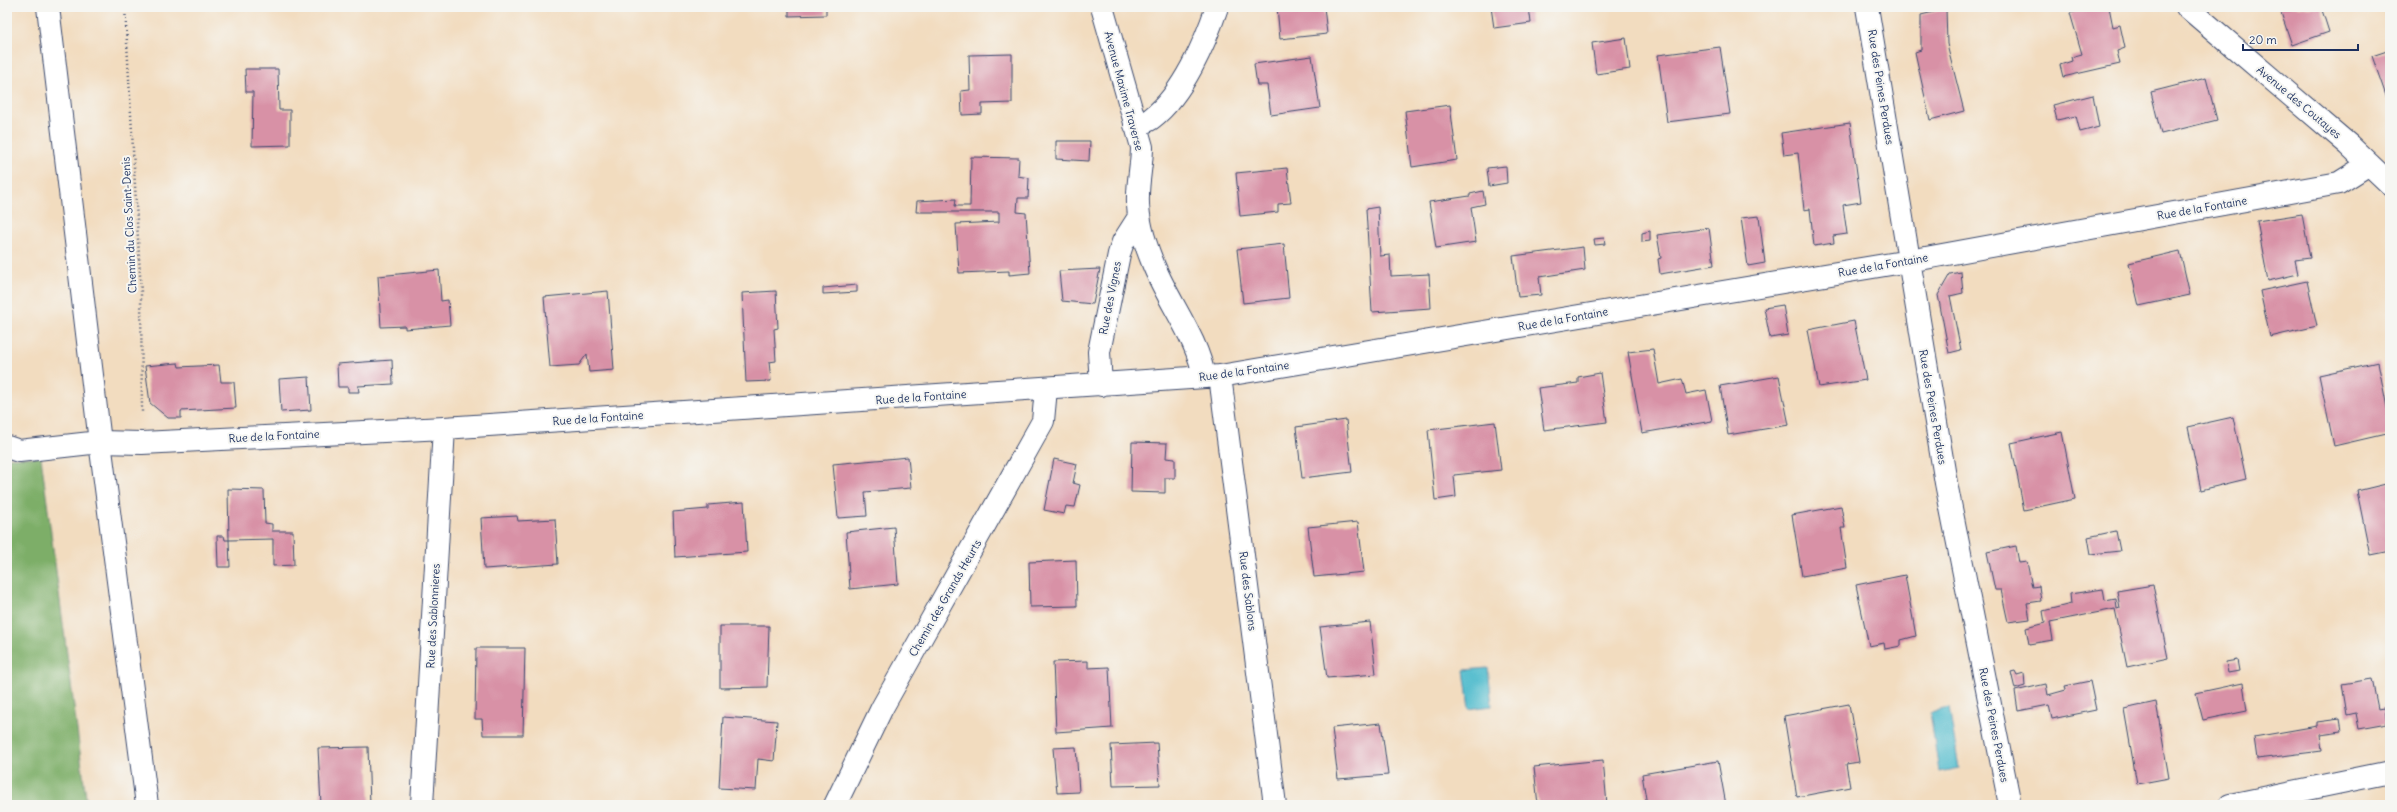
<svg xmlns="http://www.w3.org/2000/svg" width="2397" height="812" font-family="Delius,sans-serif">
<rect width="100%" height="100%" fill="#f6f6f2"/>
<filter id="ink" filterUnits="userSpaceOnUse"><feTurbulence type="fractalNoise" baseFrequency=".025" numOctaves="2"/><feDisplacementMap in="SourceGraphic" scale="8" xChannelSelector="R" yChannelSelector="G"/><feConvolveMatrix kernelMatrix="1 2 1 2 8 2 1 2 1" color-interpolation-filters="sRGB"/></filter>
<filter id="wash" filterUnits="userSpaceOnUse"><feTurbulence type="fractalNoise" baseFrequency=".012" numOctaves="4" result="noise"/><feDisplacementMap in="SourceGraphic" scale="16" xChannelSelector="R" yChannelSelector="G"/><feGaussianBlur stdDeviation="0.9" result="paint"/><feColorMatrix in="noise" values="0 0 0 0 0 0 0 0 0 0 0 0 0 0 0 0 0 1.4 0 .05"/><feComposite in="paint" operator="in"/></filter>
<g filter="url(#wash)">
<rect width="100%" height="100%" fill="#f2dcbf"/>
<!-- forest -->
<path fill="#7dae68" stroke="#4c6e63" d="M41,457L87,805H7V458Z"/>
<!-- water -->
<path fill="#51bccd" stroke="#367696" d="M1488,668L1492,706L1469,709L1464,670Z
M1949,708L1959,768L1939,772L1930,712Z"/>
<g id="blocks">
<!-- building -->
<path fill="#d891a6" d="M789,7H826V15L789,16Z
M1277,7H1324L1327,34L1280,39Z
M1491,7H1529L1531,23L1494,28Z
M2095,7H2109L2113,27L2120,25L2125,48L2117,51L2120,64L2063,77L2060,65L2072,61L2071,57L2082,54L2070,13Z
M2279,7H2321L2329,32L2292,45Z
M1946,9L1947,44L1964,111L1930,120L1915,52L1921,50V15Z
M1626,38L1630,69L1596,74L1592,43Z
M1720,47L1730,114L1667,122L1658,55Z
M2390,50V107L2372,56Z
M1012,54V103L982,104V114L962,115L961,91L970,90L969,55Z
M1312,56L1320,108L1271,115L1267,85H1257L1254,64Z
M245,69H278L279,110H290V145L252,146L253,92H246Z
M2206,78L2217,120L2161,134L2151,92Z
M2093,95L2099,127L2080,132L2076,116L2057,120L2053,105Z
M1450,105L1457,160L1412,167L1405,111Z
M1850,123L1861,202L1843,205L1847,234L1833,236L1834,243L1814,246L1810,209L1804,210L1798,153L1784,155L1781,133Z
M1056,141H1090L1089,161L1056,159Z
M971,157L1019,158L1018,176L1029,178L1028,198H1018L1017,212L1026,213L1030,273L1009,275V271L959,273L956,224L999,222V212H916L917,201L956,199L955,206H970Z
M1506,166L1507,183L1489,186L1487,168Z
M1287,168L1291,203L1278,204V212L1240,216L1236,173Z
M1483,191L1485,204L1471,207L1476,242L1436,248L1429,202L1470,196V194Z
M1378,207L1380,256L1390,255L1391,276L1429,274L1431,308L1372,312L1366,209Z
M2302,214L2310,258L2295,260L2298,274L2268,281L2257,221Z
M1759,216L1765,263L1748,266L1741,218Z
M1709,228L1714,265L1660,274L1658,259L1661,258L1657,235Z
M1650,231V241L1642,242V233Z
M1604,238L1605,244L1595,245L1594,239Z
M1284,244L1289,298L1243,303L1237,249Z
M1583,247L1585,270L1539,277L1541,295L1518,297L1513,256Z
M2180,251L2190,295L2139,306L2129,263Z
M1100,269L1093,304L1062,301L1059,271Z
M439,270L441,301L448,300L450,325L405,329V326L381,327L378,276Z
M1961,272L1963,293L1950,296L1961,350L1949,353L1938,295L1950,274Z
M2307,281L2317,326L2270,337L2260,291Z
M857,285V292L823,294V288Z
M608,291L614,370L589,372L587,354L579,365L550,367L544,297Z
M776,291L778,328L774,329L776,361L769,362L771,381L746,382L742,293Z
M1783,305L1788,335L1770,338L1764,308Z
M1854,321L1866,380L1819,387L1808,330Z
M1653,349L1659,384L1682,379L1686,394L1706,390L1712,421L1642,433L1628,352Z
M392,360L393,384L358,386L359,392H348V387H338L337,364Z
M2378,362L2390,423V433L2334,446L2319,375Z
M178,363L179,367L219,365L221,382H234L236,408L181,411V418H168L150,403L145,366Z
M1600,373L1607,422L1544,430L1538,388L1578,383V377Z
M1779,376L1789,425L1728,435L1720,386Z
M309,377L311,410L281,412L279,379Z
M2233,417L2246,479L2201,490L2188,427Z
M1346,420L1352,472L1302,478L1296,427Z
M1495,422L1501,470L1454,475L1456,497L1435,500L1428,430Z
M2062,432L2075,499L2024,510L2011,443Z
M1132,442L1167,443L1166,458L1175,459V478H1165V493L1131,492Z
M908,457L911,488L865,492L867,516L838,518L833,464Z
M1054,459L1077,464L1073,483L1080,485L1075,507L1066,506L1064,514L1044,510Z
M2390,483V551L2370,555L2357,491Z
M228,489L264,490L265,523L272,524V531H293L294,565L273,566V539L229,540L230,567H218L217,536H224L225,540H229Z
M744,502L747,552L675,557L673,512L708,509V505Z
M1841,506L1845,528H1841L1847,568L1802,576L1792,515Z
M517,516L518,521L555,519L558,564L484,569L481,518Z
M1358,522L1364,572L1314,577L1308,527Z
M894,527L898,584L850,589L846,532Z
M2116,531L2120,551L2091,554L2088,537Z
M2016,546L2019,563L2027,562L2032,587L2039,586L2041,601L2027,603L2030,619L2008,622L2001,590H1995L1987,552Z
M1076,560L1077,606L1030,607L1029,562Z
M1905,575L1916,636L1901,640V646L1885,649L1884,643L1869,646L1856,585Z
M2153,585L2168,658L2127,667L2115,609L2050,622L2053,640L2029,644L2026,628L2045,623L2043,611L2071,604L2070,594L2103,589L2105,601L2116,599L2117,609L2120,608L2117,591Z
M1370,622L1376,674L1327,678L1320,627Z
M720,626H769L767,687L720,688Z
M476,648H525L523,735H483L482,719H475Z
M2237,660L2239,671L2228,673L2226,662Z
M1088,661V668L1109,667L1112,728L1056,732L1053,662Z
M2015,671L2017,675L2024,673L2025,686L2015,689L2011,672Z
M2372,679L2378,709L2385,708L2387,724L2359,729L2356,713L2347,715L2342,684Z
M2090,681L2096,710L2052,719L2049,705L2018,711L2015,691L2046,684L2048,695L2066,690L2065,686Z
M2243,683L2247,711L2203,720L2196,693Z
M2156,702L2169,778L2137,784L2124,709Z
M1849,704L1859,762L1846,764L1850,787L1797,797L1784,716Z
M723,717L777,721L774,761L758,759L756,790L719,788Z
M2340,719L2342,731L2320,734L2322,751L2257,759L2254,737L2317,726V722Z
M1381,723L1388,775L1338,779L1332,728Z
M1157,743L1160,785L1113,786L1111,745Z
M368,747L370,805H321L318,748Z
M1076,747L1079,792L1057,793L1053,748Z
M1603,760L1607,805H1538L1534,767Z
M1718,761L1726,805H1647L1642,774Z"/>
</g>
</g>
<g filter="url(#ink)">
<use href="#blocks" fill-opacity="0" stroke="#3b496d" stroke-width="1"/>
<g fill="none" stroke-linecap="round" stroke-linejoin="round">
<defs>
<path id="minor" d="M1102,7L1142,147C1142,164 1138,179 1138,196C1137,217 1144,241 1152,261C1166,299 1198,338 1204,377
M1867,7L1946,483L2010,805
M2187,7L2349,145L2390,184
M1135,125C1141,123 1148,122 1152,118C1183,94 1205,43 1217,7
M1220,376L1275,805
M1101,385L1099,352L1119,254L1123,242L1139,217
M7,447L19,451L100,442L142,443L444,428L1220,376L1909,261L2339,183L2369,164
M422,805L444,428
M835,805L882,708L1043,421L1046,389
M2230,805L2390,772"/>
<path id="major" d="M48,7L100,442L147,805"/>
</defs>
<!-- minor casing -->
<use href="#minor" stroke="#3b496d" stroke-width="24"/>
<!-- major casing -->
<use href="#major" stroke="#3b496d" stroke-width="24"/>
<!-- path -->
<path stroke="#3b496d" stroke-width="2.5" stroke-dasharray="1 3" stroke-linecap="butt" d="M125,7L141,292L142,412"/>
<!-- minor -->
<use href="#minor" stroke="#fff" stroke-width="22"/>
<!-- major -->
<use href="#major" stroke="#fff" stroke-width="22"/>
</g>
</g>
<g text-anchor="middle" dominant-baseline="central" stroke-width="4" stroke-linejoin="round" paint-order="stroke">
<!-- street labels -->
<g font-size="11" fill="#1b2f5e" stroke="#f6f6f2">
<text transform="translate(1881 87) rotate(81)">Rue des Peines Perdues</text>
<text transform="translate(1124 91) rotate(75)">Avenue Maxime Traverse</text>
<text transform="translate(2299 102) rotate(40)">Avenue des Coutayes</text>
<text transform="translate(2202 208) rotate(-10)">Rue de la Fontaine</text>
<text transform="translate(129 225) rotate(-93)">Chemin du Clos Saint-Denis</text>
<text transform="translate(1883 265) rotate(-10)">Rue de la Fontaine</text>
<text transform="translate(1110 298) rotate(-79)">Rue des Vignes</text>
<text transform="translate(1563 319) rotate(-10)">Rue de la Fontaine</text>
<text transform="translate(1244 371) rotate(-8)">Rue de la Fontaine</text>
<text transform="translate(921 397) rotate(-4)">Rue de la Fontaine</text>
<text transform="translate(1933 407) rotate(80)">Rue des Peines Perdues</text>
<text transform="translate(598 418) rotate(-4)">Rue de la Fontaine</text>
<text transform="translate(274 436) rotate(-3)">Rue de la Fontaine</text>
<text transform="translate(1248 591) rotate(83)">Rue des Sablons</text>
<text transform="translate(945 598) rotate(-60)">Chemin des Grands Heurts</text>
<text transform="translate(433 616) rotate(-87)">Rue des Sablonnieres</text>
<text transform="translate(1994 725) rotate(79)">Rue des Peines Perdues</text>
</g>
</g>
<!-- margin -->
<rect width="2397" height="812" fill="none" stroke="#f6f6f2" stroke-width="24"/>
<!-- scale -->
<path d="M2243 44v6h115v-6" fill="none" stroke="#1b2f5e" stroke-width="2"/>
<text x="2249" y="44" font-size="12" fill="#1b2f5e" stroke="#f6f6f2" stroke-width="3" paint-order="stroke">20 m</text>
</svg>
